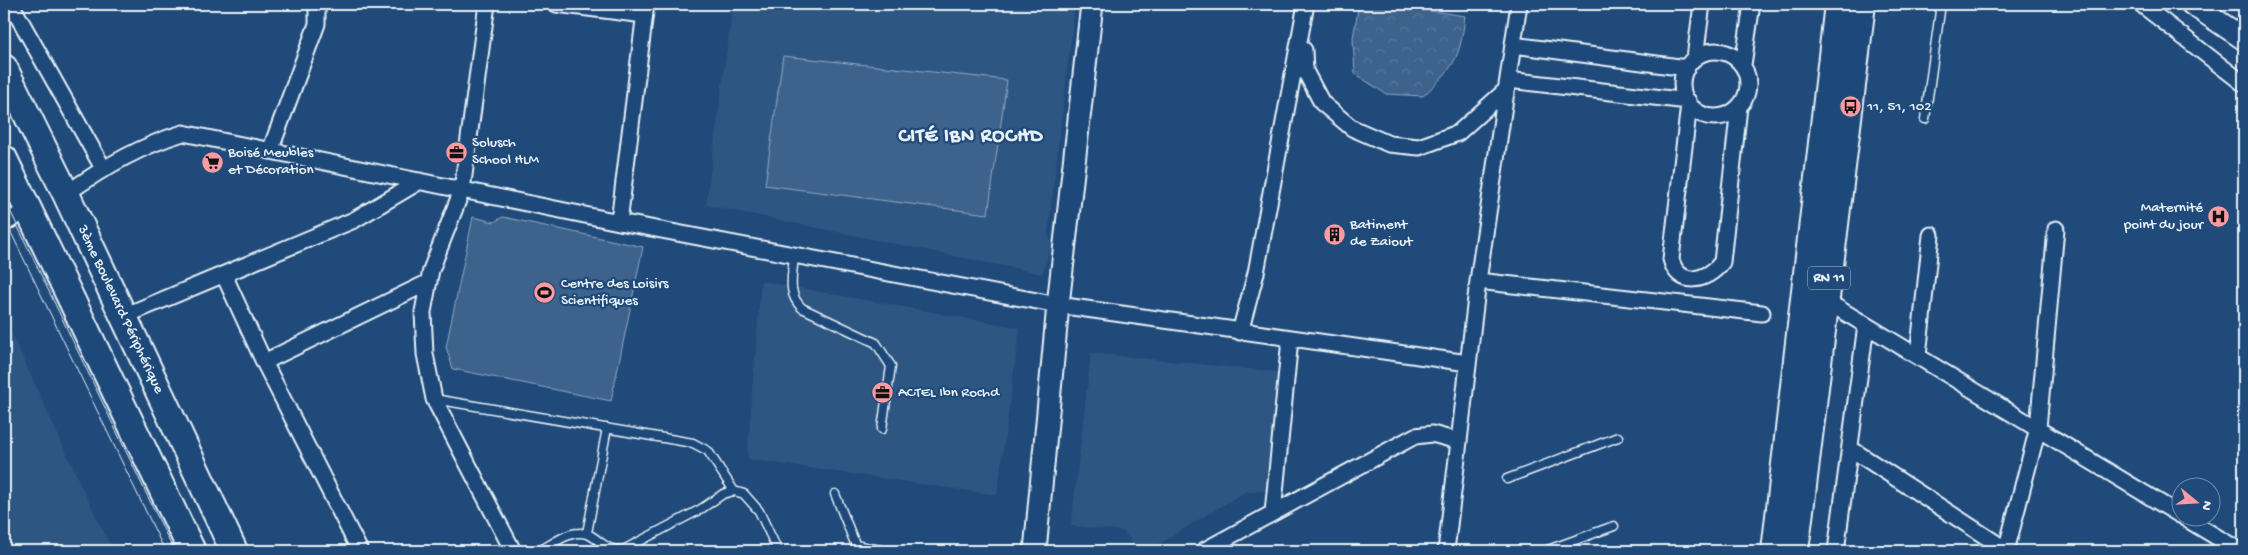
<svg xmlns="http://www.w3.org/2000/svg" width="2248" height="555" font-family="'Gochi Hand',sans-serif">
<defs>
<pattern id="park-crowns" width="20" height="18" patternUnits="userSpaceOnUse" patternTransform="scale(1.25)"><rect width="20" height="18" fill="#3c628c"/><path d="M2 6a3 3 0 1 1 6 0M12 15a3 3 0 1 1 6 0" fill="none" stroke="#58799d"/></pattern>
</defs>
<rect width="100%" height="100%" fill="#1f4a7a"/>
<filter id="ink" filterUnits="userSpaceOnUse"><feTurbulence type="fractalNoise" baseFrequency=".02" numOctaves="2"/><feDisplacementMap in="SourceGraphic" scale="10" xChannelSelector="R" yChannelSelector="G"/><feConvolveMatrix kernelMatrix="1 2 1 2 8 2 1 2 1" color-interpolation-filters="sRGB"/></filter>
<g filter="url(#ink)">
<!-- built -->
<path fill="#2e5683" d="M733,4H1075L1048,233L1052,246L1042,274L706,205Z
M761,281L1020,328L997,495L747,459Z
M4,317L81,485L113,551H4Z
M1091,353L1278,372L1266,491L1245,492L1147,551H1138L1123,531L1071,526Z"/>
<!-- park -->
<path fill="url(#park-crowns)" stroke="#92aac2" d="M1359,4H1383L1465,16C1460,60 1454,67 1423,96L1386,94L1355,74L1353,38Z"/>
<!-- garden -->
<path fill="#3c628c" stroke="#92aac2" d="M783,56L1007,80L988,214L765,185Z
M473,217L494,222L503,217L643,247L611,401L453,369L446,347Z"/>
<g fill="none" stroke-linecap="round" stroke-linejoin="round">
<defs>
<path id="lane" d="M1925,119L1941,4
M794,255C793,275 786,293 802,308L876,343L891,366L882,429
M434,399L693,443L708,451L734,491
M1507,479L1618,437
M835,494L858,551
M587,533L607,428
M855,545L885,551
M539,551C551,545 566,533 579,533C598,532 602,554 625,549L701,509L723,494L734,491L744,494L759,511L778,551
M1545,551L1614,526"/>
<path id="street" d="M11,4L103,168
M487,4L462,190L431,270L423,312L425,354L434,399L513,551
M556,4L644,15
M2141,4L2244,84
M1513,45L1687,68
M1304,50L1305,71L1322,103L1352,128L1389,144L1419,147L1458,133L1507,89
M1682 84a33 33 0 1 1 66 0a33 33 0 1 1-66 0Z
M1695,58L1702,4
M1743,65L1752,4
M1508,80L1688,101
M1689,104L1671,259C1678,288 1707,282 1722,262L1739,107
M270,151L317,24V4
M66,194C102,168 140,146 183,133L619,222L1058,305L1468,363
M619,222L646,4
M4,224L28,209
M224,275L264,362L360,551
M1478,281L1762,313
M1826,301L2180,515
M124,316L354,220L420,181
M1240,332L1256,273L1306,4
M1918,356L1931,235
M264,362L429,282
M1851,449L2008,551
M1273,513L1290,339
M2185,518L2240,551
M1203,551L1415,436L1432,434L1458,441
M1446,551L1478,281L1519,4
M1836,551L1866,325
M2006,551L2038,428L2056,229"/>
<path id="secondary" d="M2192,4L2244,39
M1035,551L1058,305L1092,4"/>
<g id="highway">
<path id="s1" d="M4,68L66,194L234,551"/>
<path d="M4,159L192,551"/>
<path d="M1775,551L1838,4"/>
<path d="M1795,551L1862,4"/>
</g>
</defs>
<!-- lane casing -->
<use href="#lane" stroke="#e8f1f8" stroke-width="11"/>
<!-- street casing -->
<use href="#street" stroke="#e8f1f8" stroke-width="19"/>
<!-- secondary casing -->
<use href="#secondary" stroke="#e8f1f8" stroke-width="25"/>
<!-- highway casing -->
<use href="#highway" stroke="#e8f1f8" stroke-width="30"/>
<!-- lane -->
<use href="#lane" stroke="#1f4a7a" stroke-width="8"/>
<!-- street -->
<use href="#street" stroke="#1f4a7a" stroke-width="15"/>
<!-- secondary -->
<use href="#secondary" stroke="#1f4a7a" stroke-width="21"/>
<!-- highway -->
<use href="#highway" stroke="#1f4a7a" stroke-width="26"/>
<!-- tram -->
<path stroke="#e8f1f8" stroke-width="1" d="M4,198L174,551
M4,218L165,551"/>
</g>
</g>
<!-- icons -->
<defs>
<symbol id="bus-disc" viewBox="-11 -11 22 22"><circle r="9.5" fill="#ff9aa2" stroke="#1f4a7a"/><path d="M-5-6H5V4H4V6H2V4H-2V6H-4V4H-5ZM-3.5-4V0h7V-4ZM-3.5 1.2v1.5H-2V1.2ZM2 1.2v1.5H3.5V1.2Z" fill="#111"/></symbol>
<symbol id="office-disc" viewBox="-11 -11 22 22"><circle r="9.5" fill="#ff9aa2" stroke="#1f4a7a"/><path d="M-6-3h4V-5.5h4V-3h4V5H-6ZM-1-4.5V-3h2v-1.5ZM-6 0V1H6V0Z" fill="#111"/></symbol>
<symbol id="supermarket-disc" viewBox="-11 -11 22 22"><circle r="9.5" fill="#ff9aa2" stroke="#1f4a7a"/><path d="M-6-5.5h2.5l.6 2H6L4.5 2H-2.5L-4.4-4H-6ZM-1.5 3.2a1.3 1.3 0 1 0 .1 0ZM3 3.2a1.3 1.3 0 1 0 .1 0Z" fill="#111"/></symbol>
<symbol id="hospital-disc" viewBox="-11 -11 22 22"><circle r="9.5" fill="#ff9aa2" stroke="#1f4a7a"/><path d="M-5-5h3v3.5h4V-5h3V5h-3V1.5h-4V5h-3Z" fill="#111"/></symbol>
<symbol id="building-disc" viewBox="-11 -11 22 22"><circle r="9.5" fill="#ff9aa2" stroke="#1f4a7a"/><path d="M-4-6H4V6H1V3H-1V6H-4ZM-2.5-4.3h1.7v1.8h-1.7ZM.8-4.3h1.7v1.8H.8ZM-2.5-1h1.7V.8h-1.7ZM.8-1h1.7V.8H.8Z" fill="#111"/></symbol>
<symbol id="stadium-disc" viewBox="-11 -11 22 22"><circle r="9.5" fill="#ff9aa2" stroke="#1f4a7a"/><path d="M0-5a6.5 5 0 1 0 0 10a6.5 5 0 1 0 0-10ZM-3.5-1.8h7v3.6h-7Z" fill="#111"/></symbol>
</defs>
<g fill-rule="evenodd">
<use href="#bus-disc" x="1838" y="94" width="25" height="25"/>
<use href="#office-disc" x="444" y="140" width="25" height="25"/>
<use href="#supermarket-disc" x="200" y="150" width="25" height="25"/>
<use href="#hospital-disc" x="2206" y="204" width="25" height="25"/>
<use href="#building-disc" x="1322" y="222" width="25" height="25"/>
<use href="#stadium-disc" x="532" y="280" width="25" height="25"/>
<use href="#office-disc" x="870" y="380" width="25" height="25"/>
</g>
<g text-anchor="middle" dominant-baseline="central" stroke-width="4.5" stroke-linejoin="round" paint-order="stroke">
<!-- shield labels -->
<rect fill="#1f4a7a" stroke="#acbfd2" stroke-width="1" x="1808" y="266.5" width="42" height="23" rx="4"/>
<g font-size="14" font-weight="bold" fill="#e8f1f8">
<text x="1829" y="278">RN 11</text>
</g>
<!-- poi labels -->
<g font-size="15" fill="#e8f1f8" stroke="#1f4a7a" text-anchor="start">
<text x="1867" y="107">11, 51, 102</text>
<text x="472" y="143">Solusch<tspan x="472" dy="17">School HLM</tspan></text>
<text x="228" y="153">Boisé Meubles<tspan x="228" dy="17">et Décoration</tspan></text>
<text x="2203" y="208" text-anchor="end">Maternité<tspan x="2203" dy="17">point du jour</tspan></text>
<text x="1350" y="225">Batiment<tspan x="1350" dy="17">de Zaiout</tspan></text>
<text x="561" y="284">Centre des Loisirs<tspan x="561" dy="17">Scientifiques</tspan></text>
<text x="898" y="393">ACTEL Ibn Rochd</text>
</g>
<!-- street labels -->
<g font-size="15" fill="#e8f1f8" stroke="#1f4a7a">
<text stroke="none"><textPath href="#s1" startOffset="268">3ème Boulevard Périphérique</textPath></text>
</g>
<!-- district labels -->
<g font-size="20" font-weight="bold" letter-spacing="1" fill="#e8f1f8" stroke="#1f4a7a">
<text x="971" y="137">CITÉ IBN ROCHD</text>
</g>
</g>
<!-- margin -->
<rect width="2248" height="555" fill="none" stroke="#1f4a7a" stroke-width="20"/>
<rect x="10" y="10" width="2228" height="535" fill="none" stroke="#e8f1f8" stroke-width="2" filter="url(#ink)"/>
<!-- north arrow -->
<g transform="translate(2196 502) rotate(108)"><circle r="24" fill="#1f4a7a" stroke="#6f8dac"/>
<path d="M0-4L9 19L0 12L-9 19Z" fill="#ff9aa2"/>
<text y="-8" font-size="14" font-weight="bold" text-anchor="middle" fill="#e8f1f8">N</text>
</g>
</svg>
